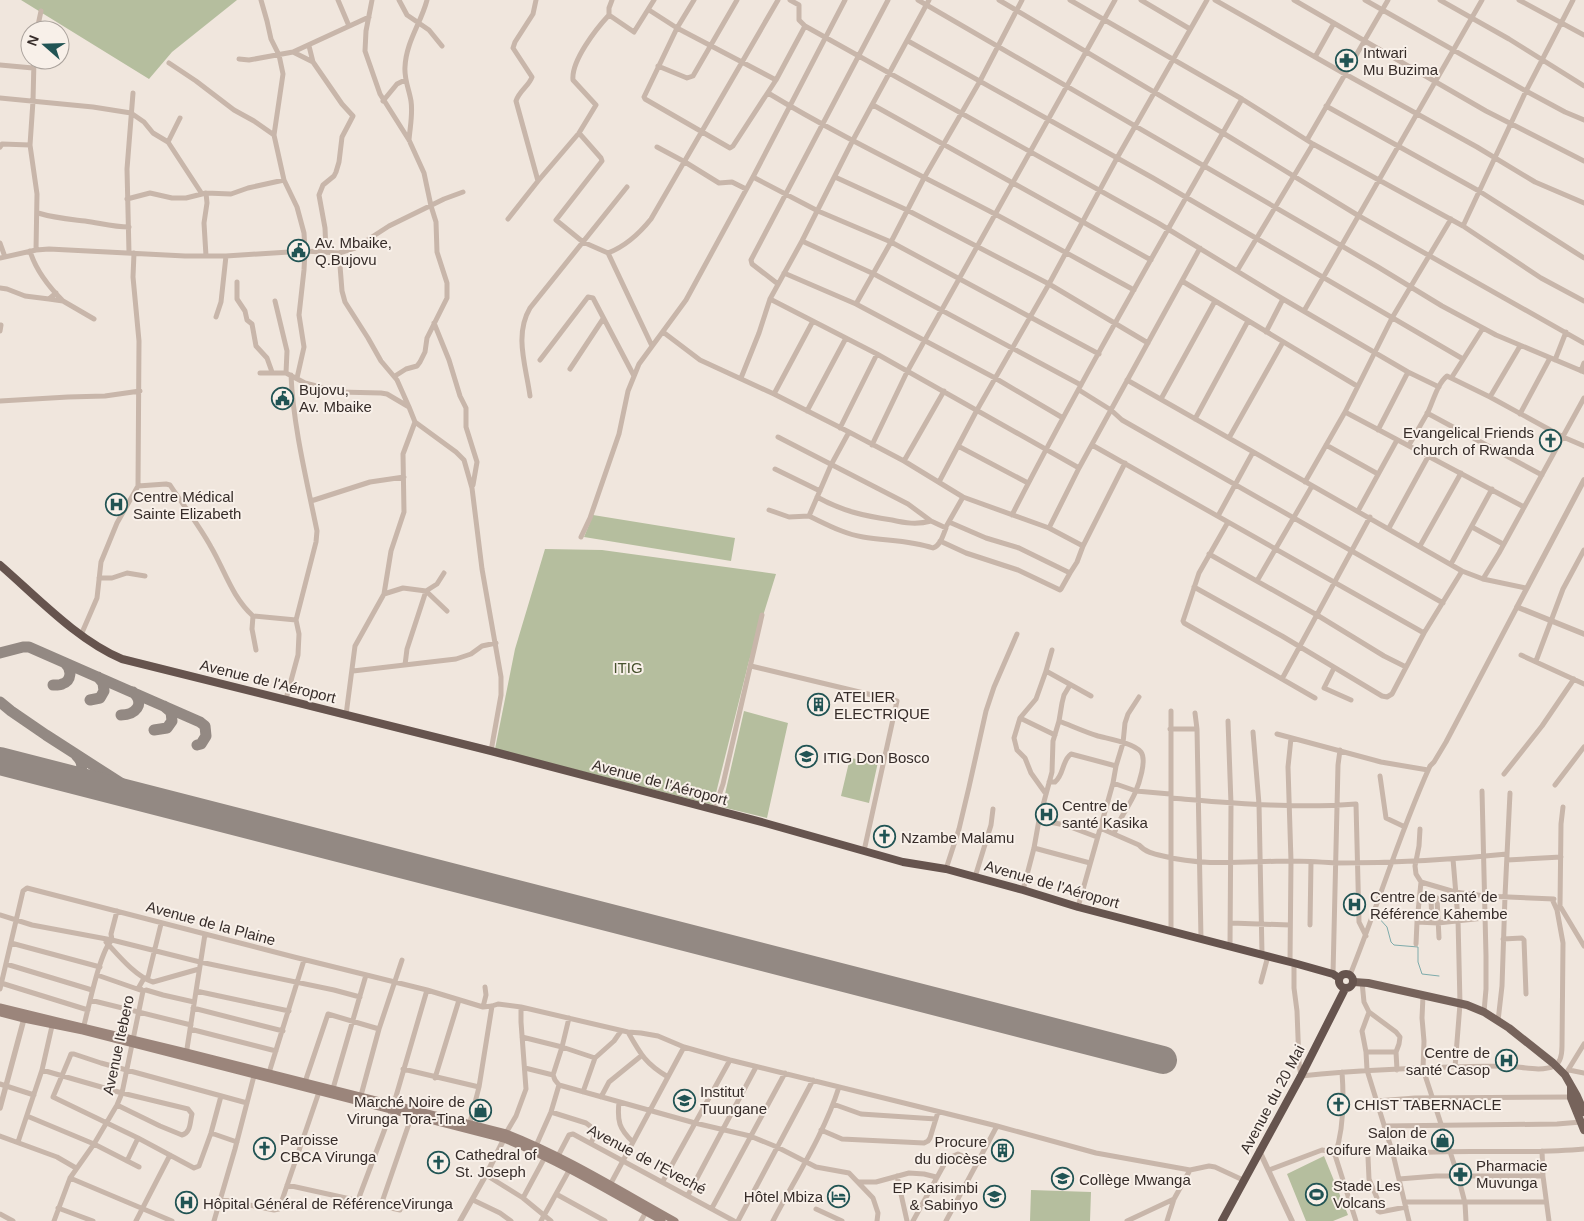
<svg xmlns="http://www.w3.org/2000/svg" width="1584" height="1221" font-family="Arial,sans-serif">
<rect width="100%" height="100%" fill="#f0e6dd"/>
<!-- green -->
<path fill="#b5be9e" d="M21,0H237L172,52L149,79Z
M593,515L735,538L731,561L584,537Z
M545,549L602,550L776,574L749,661L713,805L495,749L515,649Z
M744,711L788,723L767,818L722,807Z
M850,758L878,762L869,803L841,796Z
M1324,1156L1348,1215L1333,1221H1306L1287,1174Z
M1031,1190L1091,1192L1090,1221H1030Z"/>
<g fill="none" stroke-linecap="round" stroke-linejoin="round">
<!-- stream -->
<path stroke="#7eabab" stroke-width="1" d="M1377,911V916L1387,927L1391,942L1394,945L1418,947V962L1422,974L1439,976"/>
<!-- taxiway -->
<path stroke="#938983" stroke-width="11" d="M0,653L23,647H29L200,722L205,726L206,736L201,744L197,745
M53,685C55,685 61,685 62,684C72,681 72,669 65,663
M90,700L100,698L104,691L103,683L98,677
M0,702L11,711L46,735L144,798
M121,715C135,715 146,704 133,692
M154,730L167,728L172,721L171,712L164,706
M68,778C81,775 87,766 76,755"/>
<!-- runway -->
<path stroke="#938983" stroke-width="28" d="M0,761L1163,1060"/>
<!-- minor -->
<path stroke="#c8b6aa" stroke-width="5" d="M261,0L267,21L271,39L279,55L283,74L274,135L284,180L297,207L304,233L305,251L304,270L299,315L304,347L297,378
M338,0L349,26
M372,0L366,31L365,51L380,94L409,140L424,173L431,206L436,222L437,252L447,283V298L427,338L425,352L420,362L417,366L406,369L395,376
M399,0L407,15L429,30L442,46
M536,0L533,14L515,42L513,48L532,77C529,86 519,91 516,101L538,181
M612,0L609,8V15L634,32L654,0
M694,0L677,28L644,97L645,99L730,148L733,146L776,80L805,26
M790,0L799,5V20L805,26L1158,223L1283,299L1408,372L1439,387
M918,0L1378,267L1442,306L1496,335L1584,372
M999,0L1223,133L1359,216L1584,343
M1070,0L1242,99L1313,144L1463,226L1541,278L1584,301
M1141,0L1190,29
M1215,0L1345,74L1477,147L1535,182L1584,203
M1294,0L1486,111L1584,161
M1365,0L1526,91L1565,112L1584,120
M1440,0L1509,39L1584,86
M1519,0L1584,35
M649,10L677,28L776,80
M37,30L41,11
M908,41L1153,178L1463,359
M309,46L313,62
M293,52L313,62L342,104L353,116L342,137L339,162L336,172L334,176L323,185L319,195L325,228L326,252
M1315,57L1334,23
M239,59L249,60L293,52L369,17
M34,60L33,101L30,145L37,194L36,250
M169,63L196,81L234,110L254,121L274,135
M0,65L33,68
M658,66L687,78L693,76L737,0
M768,93C841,137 919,174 995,214C1042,239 1088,265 1134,290
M0,98L93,107L131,113L144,122L153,133L168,142L202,194
M383,101L397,84L405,80
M873,105L1151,260
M1326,106L1479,191L1584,258
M579,133L601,158L602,161L556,220L583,242L608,253L652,346
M409,140C410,127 413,114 411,101C409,89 404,79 405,67C406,42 421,23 427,0
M1307,140L1388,0
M168,142L180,118
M0,147L2,144L30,145
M657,147L685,162L719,183L732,182L746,189
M753,177L818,211L891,242L1099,354
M835,177L907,210L1049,284L1148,343
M127,199L150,193L172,198H186L206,193L231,194L248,188L284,180
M38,213C54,218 68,219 85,221C100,223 113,227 129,227
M508,219L538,181L579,133L596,105L573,80C571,61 596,29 609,15
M1463,226L1526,91L1573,0
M802,241L874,274L1081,385
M0,243L5,257
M30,251C36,271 49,287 63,301L49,299L56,293
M129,253L127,169L133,93
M339,253L342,291L345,302L368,338L381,361L397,380L409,407
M608,253C626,246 639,234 651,219L778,0
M206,256L204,223L207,203L206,193
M0,258L36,250L49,249L185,256H226L305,251L339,253L355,248L389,226L444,199L463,192
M1237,271L1313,144
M784,273L856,304L995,378L1063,418
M1182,281L1357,386
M237,282V299L245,311L247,320L252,324L256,346L267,358L272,372
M778,284L752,264L751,260L888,0
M0,288L7,289L25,296L49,299
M770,299L877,354L1079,468
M63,301L94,319
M275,301L287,351L286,373
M856,304L891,242L924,178L980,81L1022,0
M1304,311L1482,0
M216,317L221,302L226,256
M434,323L449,360L460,396L466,408V427L477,462L473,485
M0,331L1,325
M663,332L700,360L774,394L849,432L904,461L963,497L1049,528L1083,546
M1266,332L1283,299
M540,360L588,297L593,298L634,376
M1555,360L1566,332
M570,369L603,319
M1581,371L1584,363
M260,373H286L305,383L339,392L381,393L387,394L409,407L415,422L456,452L464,460L472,488L482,569L501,677V695L491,751
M1452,377L1483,328
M741,378L759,333L770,299L802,241L853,140L929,0
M1127,380L1462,571L1483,579L1526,588
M1079,390L1111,410L1122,420L1443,603
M774,394L813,321
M530,396C526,366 514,335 530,308L627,187
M1490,397L1520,346
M1161,399L1215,301
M0,401L68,397L105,396L140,391
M807,411L846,338
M1345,412L1524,507
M1427,413L1542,475
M1520,414L1550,358
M1195,419L1248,321
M840,428L877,354
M1378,430L1408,372
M778,437L908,504L931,521L946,528C943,535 941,545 933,548C910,540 887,541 863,537C844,534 826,524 809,516
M1229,438L1283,342
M872,445L907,372L1115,0
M1092,445L1424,633
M1326,445L1378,474
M1409,445C1415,435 1421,424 1427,414C1433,402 1437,384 1447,376L1490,397L1563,437L1584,446
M958,446L1028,483
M904,461L944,391
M775,469L820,491
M939,482L977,410L1049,284L1117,158L1207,0
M1305,482L1345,412L1392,318L1451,219
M138,486L166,484L170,485C183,505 199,525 211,547C225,571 232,597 253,616L296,620
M817,497C842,511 864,516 892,520C905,523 917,525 931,521
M311,501L370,482L404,477
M769,510L789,517L809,516L831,465L849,432
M1358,511L1397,440
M1012,515C1084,374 1164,237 1242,99
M1218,516L1253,452
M949,522L986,538L1019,548L1070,573L1077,562L1083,546L1125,463
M1228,522L1199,573L1183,621L1184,623L1315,698
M947,525L963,497
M1472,527L1503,544
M1049,528L1079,468L1200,248
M1389,528L1429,455
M581,537L590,518L619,434L628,391L639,364L686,300L753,177L845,0
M940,541L966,553L1018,570L1060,590L1061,589L1070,573
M1420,546L1461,473
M1209,554L1317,615L1384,656L1406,667
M1451,564L1492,489
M99,578H112L127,573L145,576
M1483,579L1499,553L1584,398
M1257,581L1312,486
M1194,587L1282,636L1382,696L1387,697L1392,694L1424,633L1462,571
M384,594L403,588L426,591L447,611
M253,616L252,629L256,650
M81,635L97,598L101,562L117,523L138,486L139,341L133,277L134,253
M1521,655L1584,684
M1536,661L1563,589L1584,550
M405,665L407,649L426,591L437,584L444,573
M751,666L897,701L864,851
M1334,668L1324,688L1351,700
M353,671L456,659L471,654L482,646L496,643
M1046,671L1091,696
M1282,679L1370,517
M286,699L298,655L299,634L296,620L316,542L317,531C307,482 293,425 291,375
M1171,711V931
M1195,713L1197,729L1201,939
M346,715L355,646L384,594L391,551L404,512L403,454L415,422
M1020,718L1055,735
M1059,721C1072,726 1085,732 1098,736C1109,739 1134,743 1141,752C1147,760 1139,784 1135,793C1129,807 1119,818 1114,834
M1228,721L1231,804L1230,946
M1170,729H1197
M1253,732L1259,804L1262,954
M1277,734L1381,762L1428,770
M1116,766L1123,743L1125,723L1128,714L1139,697
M1504,774L1542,726L1574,679
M1380,776L1386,818L1405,827
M1049,782H1055C1064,775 1062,760 1071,754L1116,766L1113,783L1078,907
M1113,783L1136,791L1170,794
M1555,785L1584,747
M1482,791L1486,956V989L1484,1012
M1046,794L1031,773L1025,758L1017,750L1014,738L1020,718L1036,699L1046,671L1052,650
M1171,798C1232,803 1294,809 1356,804L1359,922L1366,936
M1563,807L1561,824L1560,906L1584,946
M714,810L723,784L762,615
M1039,820L1065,825L1097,837
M1100,828L1139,845C1145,852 1154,854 1163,856C1206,867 1247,861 1291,861C1306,861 1321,862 1336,863C1393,863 1450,860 1507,854
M1420,829L1419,846L1415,866L1416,874L1421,882L1417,922L1438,923L1484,918
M1034,848L1090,863
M1453,859L1458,919L1460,1004L1455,1067
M1507,860L1561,857
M946,869L959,829L969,787L986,711L994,687L1017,634
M975,877L991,825L993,809
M1421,882L1455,892L1485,896L1554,899
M1023,890L1034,848L1039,820L1052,772L1053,741L1059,721L1062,703L1064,695L1070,685
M0,915L32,925L112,940L200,962L334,990L360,997
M1231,923L1290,925
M1432,923L1431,899L1437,898L1439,938
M1310,925L1311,862
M1503,939L1522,938L1524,940L1526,994
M106,942C118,955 136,977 153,982L199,969
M11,943L100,967
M1416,944L1417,922
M1290,962L1291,861L1288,767L1291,738
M1294,963V988L1297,1011L1299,1063L1301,1076C1367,1069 1434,1067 1500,1066C1516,1065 1540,1073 1554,1066C1561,1063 1562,1053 1562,1046L1563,943L1557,910L1552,899
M6,964L92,990
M1333,974L1338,765L1340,750
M97,975L143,991L146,990L163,995L194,1002
M1350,975C1378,906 1399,834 1430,766L1434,762L1446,742L1517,607
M1261,982L1268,956
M1362,982L1364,1002L1369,1012L1396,1032L1400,1037L1399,1044L1396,1052L1397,1070
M1,983L88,1010
M0,989L23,891L27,888L294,957L427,990L483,1007L492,1006L498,1004L521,1007L628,1032L641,1033L658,1036L684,1047L730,1060L997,1126L1096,1153L1190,1170L1209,1166L1215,1167L1243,1180
M196,991L289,1011
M1423,996L1422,1018L1424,1041L1423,1069L1458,1176L1465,1203L1466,1221
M90,1000L191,1025
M483,1007L486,995L485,987
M193,1008L283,1031
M1369,1012L1362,1031L1366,1052L1367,1070L1393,1154L1409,1221
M569,1018L562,1047L553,1075L555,1080L559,1085L695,1123L750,1136L777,1147L816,1167L849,1173L873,1198L878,1213L877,1221
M1498,1021L1502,986L1505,896L1510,793
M83,1029C88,1011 100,950 112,940L111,934L117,911
M190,1029L276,1051
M628,1032C641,1055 646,1064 668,1077
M522,1037L562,1047L595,1058
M1366,1052H1396
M186,1055L205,934
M525,1068L553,1075
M403,1069L479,1087
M42,1070L122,1093L188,1109L192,1114C190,1121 191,1133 182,1135L160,1126L117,1105
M1569,1070L1584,1073
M1565,1075L1584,1044
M268,1076L304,960
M435,1078L459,1000
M0,1084L34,1095
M304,1085L328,1014L379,1029
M332,1092L366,975
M583,1092L595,1058L614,1041L621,1031
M221,1096L211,1133L199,1166L194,1168L138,1138L53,1097L69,1059L71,1054H74L101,1063L247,1103
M601,1097L609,1082L641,1056
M360,1099L379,1029L402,960
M1376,1101L1415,1098L1573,1097
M619,1102C617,1121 619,1129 633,1142
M833,1104L861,1114L936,1119
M551,1112L586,1123L590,1126L595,1134L591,1143
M27,1116L94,1144L139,1167
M469,1126L479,1087L492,1006
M1384,1126L1557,1124L1581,1122
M821,1130L842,1139L924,1143L928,1141L930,1138L938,1112
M211,1133L237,1142
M506,1133L516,1116L526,1089L521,1022V1007
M0,1136L57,1157L76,1168
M18,1142L42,1070L52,1026
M535,1148L551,1112L559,1085
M1542,1151L1543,1176L1549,1221
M1393,1154C1456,1148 1521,1155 1584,1149
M1335,1155C1344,1129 1344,1099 1342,1072
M558,1156L569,1135L573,1134L734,1221
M1368,1157L1369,1179L1377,1198L1378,1211L1380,1212L1406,1207
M127,1161L138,1138
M1269,1170L1322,1150L1328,1151L1335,1155L1356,1221
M486,1175L523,1198L551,1221
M897,1176L907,1221
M70,1178L172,1221
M1399,1179L1436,1176H1543
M663,1181L730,1060
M859,1182H876L909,1173L924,1174L936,1177
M287,1185L400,1210
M610,1185L684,1047
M556,1194L605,1221
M688,1195L756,1067
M523,1198L545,1157
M220,1199L274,1210L279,1209L320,1089
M358,1200L392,1110L427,990
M473,1200L500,1213L511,1221
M1405,1202H1546
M381,1205L413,1112
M58,1208L93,1221
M712,1208L785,1073
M816,1209L842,1221
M0,1214L13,1221
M54,1221L70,1178L94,1144L117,1105L122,1093L143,991L139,987L143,980L148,977L161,924
M136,1221L170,1155
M214,1221L235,1149L255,1072
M541,1221L571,1167
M641,1221L647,1210
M738,1221L813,1080
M773,1221C796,1177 824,1134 839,1087
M913,1221L946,1161L951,1157L958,1154L978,1162
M946,1221L997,1126
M1127,1221L1174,1199
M1167,1221L1174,1199L1190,1170"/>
<!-- tertiary -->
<path stroke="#c8b6aa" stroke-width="5.5" d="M1584,480L1517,607L1584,634
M0,1108L25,1015
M1259,1150L1292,1221
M460,1221L486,1175L505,1137"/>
<!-- secondary -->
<path stroke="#9b857b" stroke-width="7" d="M0,1007L186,1052L506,1133C565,1156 619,1190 675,1221
M0,1013L24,1019L83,1031L504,1139C559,1161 610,1192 662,1221"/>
<!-- primary -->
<path stroke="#76635b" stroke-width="8" d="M1354,982L1368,983L1467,1005L1484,1012L1509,1028L1553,1063L1565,1075L1577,1096L1584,1112
M1571,1086V1098L1584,1130"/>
<!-- trunk -->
<path stroke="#66544e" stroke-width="8" d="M0,565C37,597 77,640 122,659L491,751L765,823L903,862L946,869L1023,890L1078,907L1294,963L1333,974L1339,978
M1339 981a7 7 0 1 1 14 0a7 7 0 1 1-14 0Z
M1222,1221L1301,1076L1345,989"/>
</g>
<!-- icons -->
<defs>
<symbol id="pharmacy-ring" viewBox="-11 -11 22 22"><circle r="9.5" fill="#f8f0e9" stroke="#215454" stroke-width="1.5"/><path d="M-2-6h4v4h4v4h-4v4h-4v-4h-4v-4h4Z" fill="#215454"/></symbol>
<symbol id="civic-ring" viewBox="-11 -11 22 22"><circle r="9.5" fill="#f8f0e9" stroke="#215454" stroke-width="1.5"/><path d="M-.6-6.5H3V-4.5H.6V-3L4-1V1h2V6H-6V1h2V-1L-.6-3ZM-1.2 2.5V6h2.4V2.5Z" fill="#215454"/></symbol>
<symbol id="church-ring" viewBox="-11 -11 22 22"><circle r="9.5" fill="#f8f0e9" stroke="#215454" stroke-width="1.5"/><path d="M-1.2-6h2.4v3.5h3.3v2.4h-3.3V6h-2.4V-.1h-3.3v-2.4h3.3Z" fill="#215454"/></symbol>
<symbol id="hospital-ring" viewBox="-11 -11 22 22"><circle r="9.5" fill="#f8f0e9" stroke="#215454" stroke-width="1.5"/><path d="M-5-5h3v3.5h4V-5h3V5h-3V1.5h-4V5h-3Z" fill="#215454"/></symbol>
<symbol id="building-ring" viewBox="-11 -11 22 22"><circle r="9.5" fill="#f8f0e9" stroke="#215454" stroke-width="1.5"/><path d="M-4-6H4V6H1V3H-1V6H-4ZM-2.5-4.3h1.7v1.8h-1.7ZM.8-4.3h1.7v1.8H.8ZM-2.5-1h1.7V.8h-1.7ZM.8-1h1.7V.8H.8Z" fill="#215454"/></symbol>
<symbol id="university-ring" viewBox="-11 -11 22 22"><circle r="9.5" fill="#f8f0e9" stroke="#215454" stroke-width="1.5"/><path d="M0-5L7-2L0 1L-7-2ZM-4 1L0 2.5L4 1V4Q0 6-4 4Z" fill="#215454"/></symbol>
<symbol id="school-ring" viewBox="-11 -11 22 22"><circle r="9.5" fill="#f8f0e9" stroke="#215454" stroke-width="1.5"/><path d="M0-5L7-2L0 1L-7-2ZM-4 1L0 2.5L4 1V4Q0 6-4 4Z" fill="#215454"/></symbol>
<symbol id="shop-ring" viewBox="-11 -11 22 22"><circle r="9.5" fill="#f8f0e9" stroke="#215454" stroke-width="1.5"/><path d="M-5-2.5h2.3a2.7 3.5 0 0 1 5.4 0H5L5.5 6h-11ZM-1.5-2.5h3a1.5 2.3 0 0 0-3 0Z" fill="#215454"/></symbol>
<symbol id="stadium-ring" viewBox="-11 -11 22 22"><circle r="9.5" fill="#f8f0e9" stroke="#215454" stroke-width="1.5"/><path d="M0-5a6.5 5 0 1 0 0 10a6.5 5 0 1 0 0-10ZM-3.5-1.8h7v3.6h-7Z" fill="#215454"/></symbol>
<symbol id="hotel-ring" viewBox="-11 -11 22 22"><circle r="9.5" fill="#f8f0e9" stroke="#215454" stroke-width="1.5"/><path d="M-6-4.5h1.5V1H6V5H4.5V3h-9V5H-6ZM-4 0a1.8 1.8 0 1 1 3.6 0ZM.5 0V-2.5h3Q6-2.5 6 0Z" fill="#215454"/></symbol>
</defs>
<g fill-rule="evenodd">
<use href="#pharmacy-ring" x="1334" y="48" width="25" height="25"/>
<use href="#civic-ring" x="286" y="238" width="25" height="25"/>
<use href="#civic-ring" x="270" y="386" width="25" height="25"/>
<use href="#church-ring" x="1538" y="428" width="25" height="25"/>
<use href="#hospital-ring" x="104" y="492" width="25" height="25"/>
<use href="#building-ring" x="806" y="692" width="25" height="25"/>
<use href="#university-ring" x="794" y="744" width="25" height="25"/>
<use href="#hospital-ring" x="1034" y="802" width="25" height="25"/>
<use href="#church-ring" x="872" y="824" width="25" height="25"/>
<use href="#hospital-ring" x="1342" y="892" width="25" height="25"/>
<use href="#hospital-ring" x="1494" y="1048" width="25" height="25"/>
<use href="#school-ring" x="672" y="1088" width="25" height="25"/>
<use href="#church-ring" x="1326" y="1092" width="25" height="25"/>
<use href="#shop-ring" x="468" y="1098" width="25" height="25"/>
<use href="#shop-ring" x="1430" y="1128" width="25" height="25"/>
<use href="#church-ring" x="252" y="1136" width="25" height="25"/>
<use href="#building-ring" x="990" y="1138" width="25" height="25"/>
<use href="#church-ring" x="426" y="1150" width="25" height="25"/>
<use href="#pharmacy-ring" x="1448" y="1162" width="25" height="25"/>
<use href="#school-ring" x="1050" y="1166" width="25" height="25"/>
<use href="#stadium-ring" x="1304" y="1182" width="25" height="25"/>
<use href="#hotel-ring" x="826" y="1184" width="25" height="25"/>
<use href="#school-ring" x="982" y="1184" width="25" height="25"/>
<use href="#hospital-ring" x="174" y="1190" width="25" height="25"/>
</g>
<g text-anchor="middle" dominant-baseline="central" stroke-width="4" stroke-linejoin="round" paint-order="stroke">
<!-- poi labels -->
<g font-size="15" fill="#362c29" stroke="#f8f0e9" text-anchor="start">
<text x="1363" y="52">Intwari<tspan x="1363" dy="17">Mu Buzima</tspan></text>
<text x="315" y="242">Av. Mbaike,<tspan x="315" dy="17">Q.Bujovu</tspan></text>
<text x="299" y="389">Bujovu,<tspan x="299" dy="17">Av. Mbaike</tspan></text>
<text x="1534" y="432" text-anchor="end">Evangelical Friends<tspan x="1534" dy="17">church of Rwanda</tspan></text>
<text x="133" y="496">Centre Médical<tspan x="133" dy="17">Sainte Elizabeth</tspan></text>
<text x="834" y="696">ATELIER<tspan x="834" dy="17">ELECTRIQUE</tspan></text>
<text x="823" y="757">ITIG Don Bosco</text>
<text x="1062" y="805">Centre de<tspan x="1062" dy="17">santé Kasika</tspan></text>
<text x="901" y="837">Nzambe Malamu</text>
<text x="1370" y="896">Centre de santé de<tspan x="1370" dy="17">Référence Kahembe</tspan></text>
<text x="1490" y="1052" text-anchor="end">Centre de<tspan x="1490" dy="17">santé Casop</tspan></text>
<text x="700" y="1091">Institut<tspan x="700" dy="17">Tuungane</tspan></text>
<text x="465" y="1101" text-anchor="end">Marché Noire de<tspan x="465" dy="17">Virunga Tora-Tina</tspan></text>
<text x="1354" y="1104">CHIST TABERNACLE</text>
<text x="1427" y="1132" text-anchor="end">Salon de<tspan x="1427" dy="17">coifure Malaika</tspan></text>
<text x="280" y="1139">Paroisse<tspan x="280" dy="17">CBCA Virunga</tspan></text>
<text x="987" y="1141" text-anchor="end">Procure<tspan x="987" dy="17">du diocèse</tspan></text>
<text x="455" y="1154">Cathedral of<tspan x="455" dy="17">St. Joseph</tspan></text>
<text x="1476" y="1165">Pharmacie<tspan x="1476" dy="17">Muvunga</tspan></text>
<text x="1079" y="1179">Collège Mwanga</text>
<text x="1333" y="1185">Stade Les<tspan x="1333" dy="17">Volcans</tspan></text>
<text x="978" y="1187" text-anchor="end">EP Karisimbi<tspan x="978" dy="17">&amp; Sabinyo</tspan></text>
<text x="823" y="1196" text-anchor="end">Hôtel Mbiza</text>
<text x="203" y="1203">Hôpital Général de RéférenceVirunga</text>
</g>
<!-- park labels -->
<g font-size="15" fill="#47522e" stroke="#f8f0e9">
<text x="628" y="667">ITIG</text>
</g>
<!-- street labels -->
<g font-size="15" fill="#362c29" stroke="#f8f0e9">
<text transform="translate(268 681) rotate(14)">Avenue de l'Aéroport</text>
<text transform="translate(660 782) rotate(15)">Avenue de l'Aéroport</text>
<text transform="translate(1052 884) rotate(16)">Avenue de l'Aéroport</text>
<text transform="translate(211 923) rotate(15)">Avenue de la Plaine</text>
<text transform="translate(118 1045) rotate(-78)">Avenue Itebero</text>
<text transform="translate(1272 1099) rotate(-62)">Avenue du 20 Mai</text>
<text transform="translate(647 1159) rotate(28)">Avenue de l'Eveché</text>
</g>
</g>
<!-- north arrow -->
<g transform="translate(45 45) rotate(290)"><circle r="24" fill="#f8f0e9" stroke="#aaa29c"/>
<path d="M0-4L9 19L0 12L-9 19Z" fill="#215454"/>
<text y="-8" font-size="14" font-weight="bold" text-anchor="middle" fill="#362c29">N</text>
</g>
</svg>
